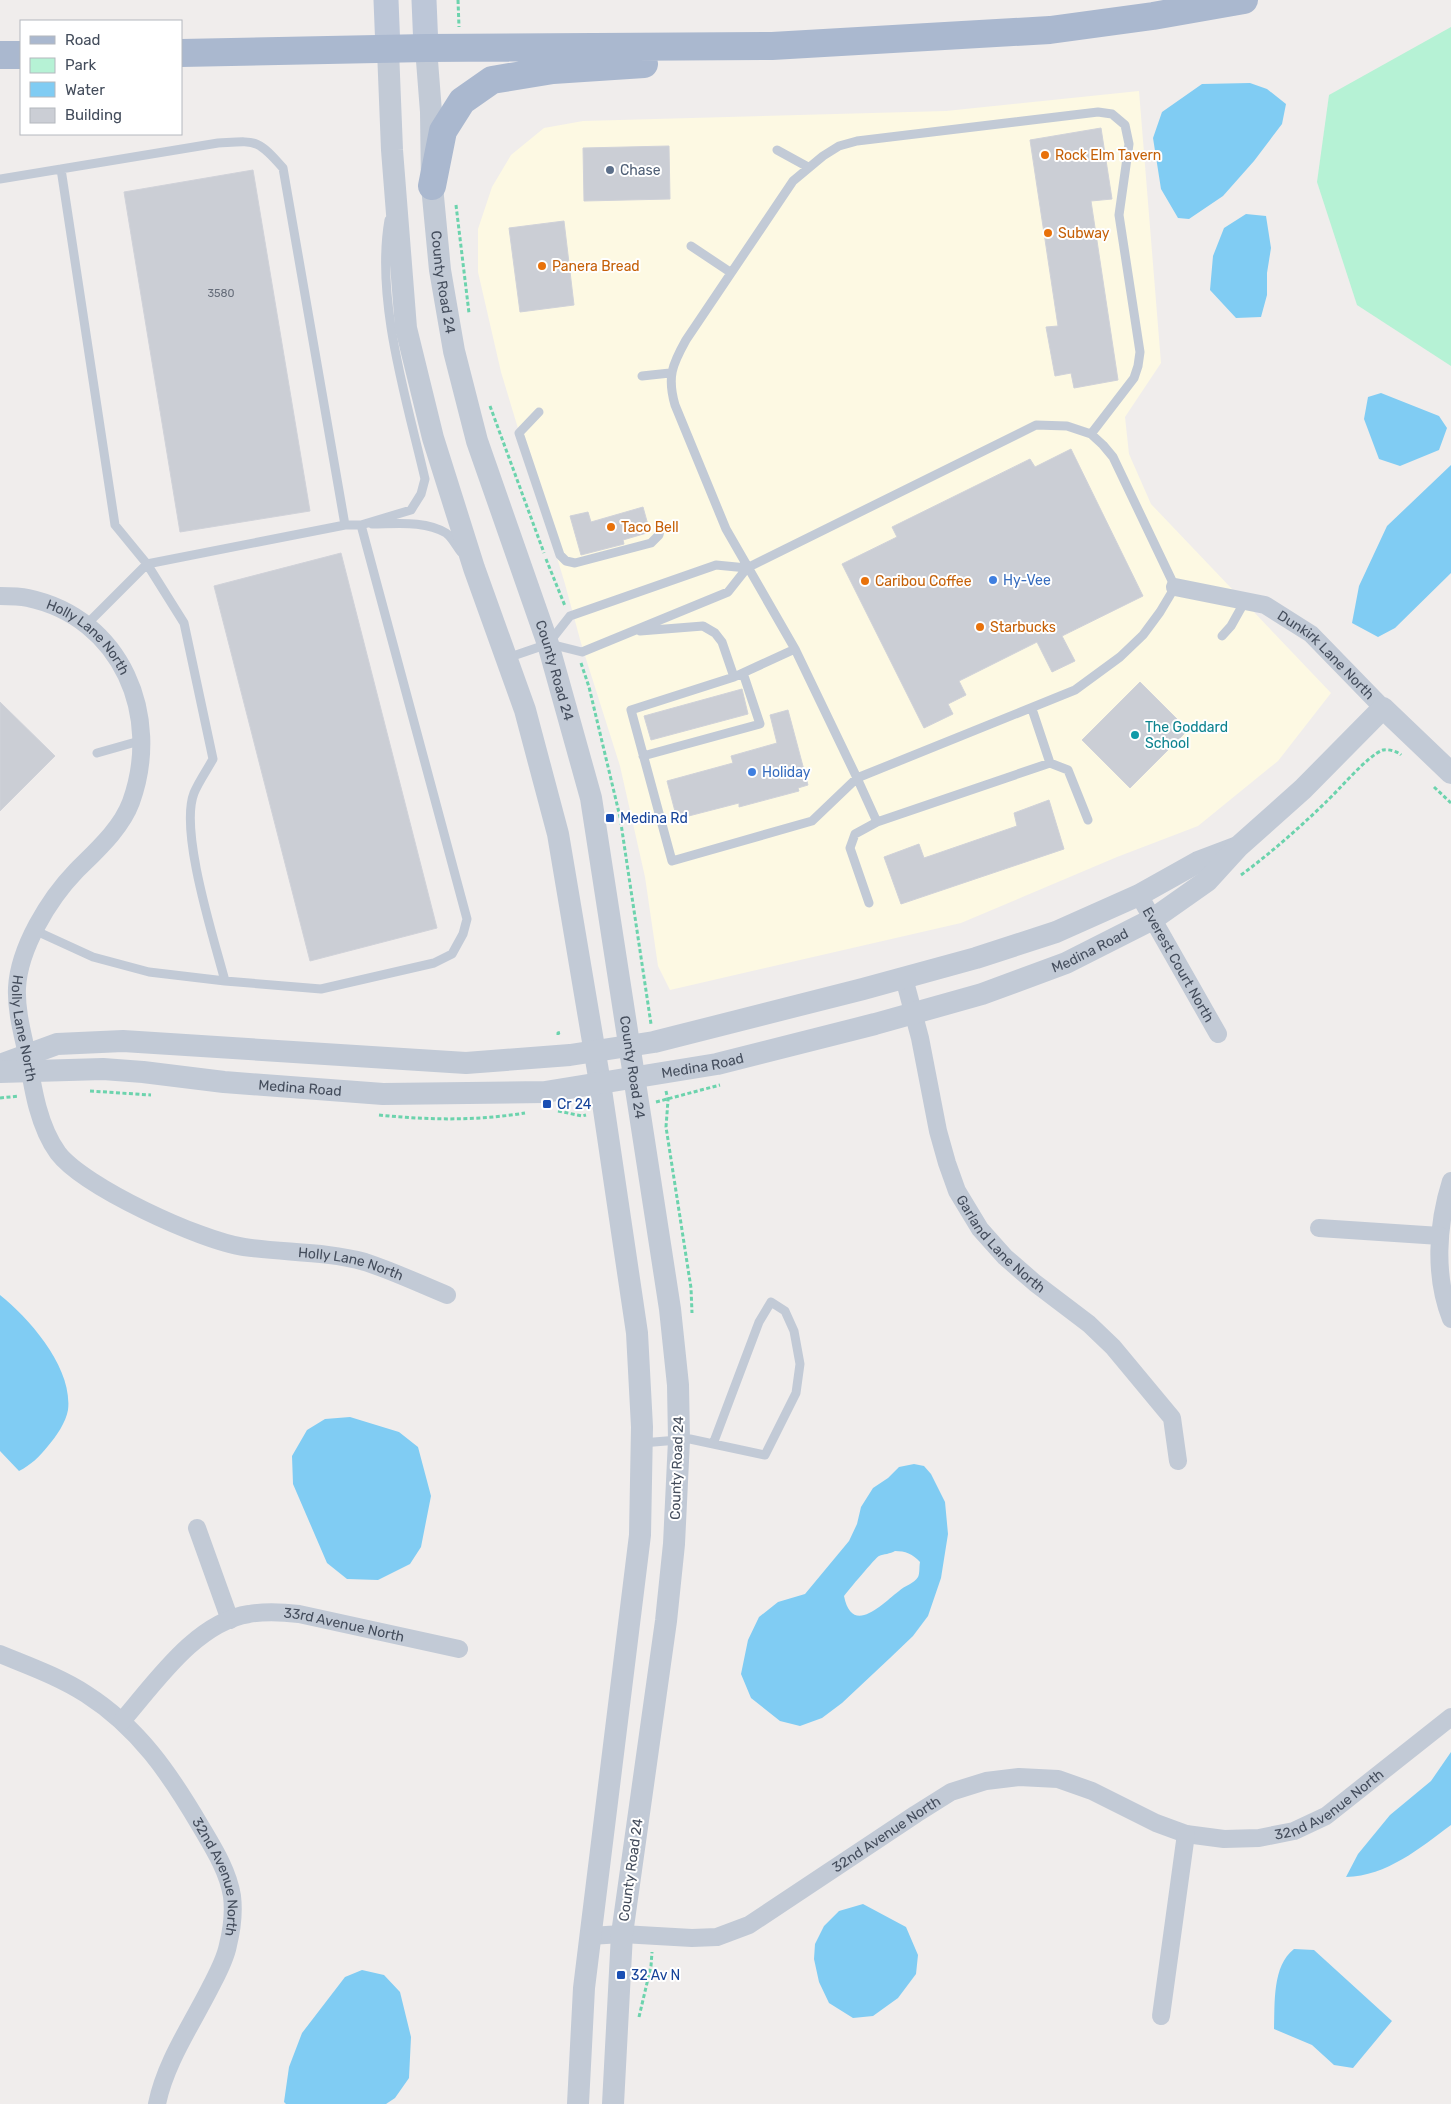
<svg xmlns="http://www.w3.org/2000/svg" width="1451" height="2104" font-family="Rubik,sans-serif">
<rect width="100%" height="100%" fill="#f0edec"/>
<!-- commercial -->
<path fill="#fdf9e3" d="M1139,91L1161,363L1125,417L1129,454L1151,504L1331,693L1278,761L1198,826L1117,857L961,923L670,990L658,966L645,877L620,766L581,643L565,584L501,372L478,272V229L492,187L511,155L544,128L583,121L946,111Z"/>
<!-- green -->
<path fill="#b6f2d5" d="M1451,27V366L1357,305L1317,182L1329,95Z"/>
<!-- water -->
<path fill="#80ccf3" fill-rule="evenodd" d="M1250,83L1267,89L1286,104L1282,124L1254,161L1223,196L1189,219L1178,218L1161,189L1153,138L1162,112L1202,84Z
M1246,214L1266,216L1271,248L1267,273V295L1261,317L1236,318L1210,290L1213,256L1224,228Z
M1381,393L1439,416L1447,428L1439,450L1400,466L1379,459L1364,419L1368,397Z
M1451,465V573L1395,628L1378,637L1352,623L1359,586L1387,526Z
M0,1295C30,1319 73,1368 68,1410C66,1422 56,1437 48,1446C39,1457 31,1465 19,1471L0,1451Z
M350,1417L399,1432L418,1447L431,1496L421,1547L410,1564L378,1580L347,1579L327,1563L293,1484L292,1456L307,1430L325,1419Z
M914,1464L924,1466L931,1474L945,1502L948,1534L941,1578L928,1616L913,1636L890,1658L842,1703L822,1718L800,1726L780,1721L751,1698L741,1674L748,1640L759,1617L778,1602L805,1594L849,1541L857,1524L861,1507L873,1488L888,1478L899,1467ZM895,1551C905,1551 913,1554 920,1562C919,1567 920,1573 918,1577C915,1583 904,1586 899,1591C881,1605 852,1636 844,1596C847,1592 876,1557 879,1556C884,1554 890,1554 895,1551Z
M1451,1752V1825C1420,1848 1387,1876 1346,1877L1358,1854L1390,1815L1431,1781Z
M863,1904L906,1927L918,1955L916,1974L898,1998L873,2016L853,2018L829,2003L819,1982L814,1959L815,1944L824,1926L839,1911Z
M1294,1949L1314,1950L1392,2021L1353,2068L1334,2065L1312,2045L1274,2029C1275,2003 1272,1966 1294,1949Z
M362,1970L384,1975L400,1992L411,2037L409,2078L395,2098L386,2104H286L284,2102L289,2067L302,2033L345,1977Z"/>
<!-- building -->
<path fill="#cbced5" stroke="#d0d2d9" d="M1101,128L1112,199L1091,201L1118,380L1074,388L1071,373L1055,376L1046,327L1058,326L1030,140Z
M669,146L670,199L584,201L583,148Z
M253,170L310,511L180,532L124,192Z
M564,221L574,305L520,312L509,228Z
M1071,449L1143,596L1062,636L1075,661L1052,672L1037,642L959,681L966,695L948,704L953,714L924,728L842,564L897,537L892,527L1030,459L1035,467Z
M643,507L650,532L623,540L624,544L581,555L570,516L588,512L591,522Z
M341,553L437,928L310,961L214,586Z
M1140,682L1188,730L1130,788L1082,740Z
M742,689L748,714L651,740L644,716Z
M0,702L55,756L0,811Z
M788,710L808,785L798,788L799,791L739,807V803L677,819L667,781L733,763L731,756L777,743L770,715Z
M1049,800L1064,849L901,904L884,857L919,844L924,858L1017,826L1014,813Z"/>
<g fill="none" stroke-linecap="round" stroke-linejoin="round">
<!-- path -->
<path stroke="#6cd3ad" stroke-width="3" stroke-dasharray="4 2.5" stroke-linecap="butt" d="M458,0L459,27
M456,205L469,313
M490,406L544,553
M546,559L565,606
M581,663L589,687L620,817L651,1024
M1434,787L1451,803
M1241,875C1271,853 1299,828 1326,802C1339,790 1368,755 1383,750C1388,749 1397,751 1401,755
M558,1035V1033L562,1032
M90,1091L151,1095
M666,1091L668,1100L666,1127L691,1288L692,1313
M0,1098L19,1096
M656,1102L720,1085
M558,1111L582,1116L586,1115
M379,1115C427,1120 476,1121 525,1113
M639,2017L651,1966L652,1952"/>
<!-- service -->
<path stroke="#c2cad6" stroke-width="9" d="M777,150L808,167
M0,179L218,143C256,141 257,138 283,168L345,525L147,564L115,525L61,169
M691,246L730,272
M642,376L670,373
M539,412L519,433L560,555L566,561L575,563L651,543L659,535L661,524
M372,524C395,524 425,520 446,533C452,537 456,546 461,552
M361,525L411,510L421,494L425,479C407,401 375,300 389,220
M640,631L703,626L715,633L722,642L734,677
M1222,636L1231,626L1245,601
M550,644L582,652L728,592L747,568L1036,425L1067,426L1091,434L1103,445L1113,457L1175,587L1160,612L1143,635L1120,657L1075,690L857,778L795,649L726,529L675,405C667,377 672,365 686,340L793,181L823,156L839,146L857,141L1098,112L1112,114L1125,125L1129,144L1119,215L1140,352L1138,366L1134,378L1091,434
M795,649L734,677L631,710L672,861L812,821L857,778L877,822L855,834L850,848L869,903
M507,658L548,644L570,616L716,565L747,568
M97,753L143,740
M643,756L760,724L743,673
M1050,763L1068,770L1088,820
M877,822L1050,763L1032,709
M34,930L93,957L149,972L225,981C214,939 179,831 194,793C199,781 207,770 213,759L184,623L147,564L86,625
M225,981L321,989L434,963L452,954L463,934L467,919L361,525H345
M642,1443L690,1439L765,1455L796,1393L800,1364L794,1331L785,1311L771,1302L759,1322L713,1444"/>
<!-- minor -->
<g stroke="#c2cad6" stroke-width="18">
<path id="s1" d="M1175,587L1265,605L1311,634L1383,708"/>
<path id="s2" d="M0,596C9,596 19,596 28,598C122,618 162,716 131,802C121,829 96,851 76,871C49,899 19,948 17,988C16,1012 23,1035 28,1059C33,1090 39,1127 58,1153C84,1187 201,1241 244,1247C284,1253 325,1251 365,1262C393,1271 420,1284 447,1295"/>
<path id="s3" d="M1139,895L1218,1034"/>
<path id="s4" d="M904,978L920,1038L938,1131L947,1163L957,1191L980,1229L1005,1257L1035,1283L1089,1324L1113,1347L1172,1418L1178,1461"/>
<path d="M1451,1181C1437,1225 1434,1276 1451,1319"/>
<path d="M1319,1228L1440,1236"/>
<path d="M197,1528L230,1620"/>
<path id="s5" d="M0,1654C29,1666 60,1677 86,1694C139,1728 170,1774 201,1827C214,1849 228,1871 232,1896C234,1913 232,1929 228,1945C225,1961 216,1976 209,1990C190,2027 165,2064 157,2104"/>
<path id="s6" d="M122,1721C155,1683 196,1622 249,1614C266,1611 282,1612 299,1614L459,1649"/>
<path id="s7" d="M590,1936L622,1934L692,1938L717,1937L749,1925L916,1814L951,1792L986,1781L1019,1777L1058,1779L1092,1791L1156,1823L1186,1834L1224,1839L1259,1838L1294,1831L1326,1816L1451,1717"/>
<path d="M1161,2016L1186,1834"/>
</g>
<!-- tertiary -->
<g stroke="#c2cad6" stroke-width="22">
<path id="s8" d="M426,48L431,112L432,186L440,270L454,351L477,441L548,644L591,798L670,1309L678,1385L679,1440L674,1544L666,1621L622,1934L613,2104"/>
<path d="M388,50L392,150L406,328L433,438L474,568L525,710L558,834L600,1083L637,1333L642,1427L640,1535L584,1988L578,2104"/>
<path d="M0,1065L57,1044L123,1041L466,1063L570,1055L654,1042L863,989L976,958L1056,932L1139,895L1198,862L1235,848"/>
<path id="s9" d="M0,1072L103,1069L143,1072L224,1082L383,1094L545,1092L717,1064L875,1024L982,994L1066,963L1153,919L1207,881L1238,847L1303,789L1383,708L1451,773"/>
</g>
<!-- secondary -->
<path stroke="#bdc7d8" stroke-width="25" d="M386,0L388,50
M424,0L426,48"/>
<!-- primary -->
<path stroke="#aab8cf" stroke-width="28" d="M181,53L426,48L772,46L1050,30L1153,16L1244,0
M0,55H21
M432,186L443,131L462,101L492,80L553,70L644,64"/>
</g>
<!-- markers -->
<g fill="#e8710a" stroke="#fff" stroke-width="2">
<circle cx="1045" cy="155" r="5"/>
<circle cx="1048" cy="233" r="5"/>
<circle cx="542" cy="266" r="5"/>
<circle cx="611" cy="527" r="5"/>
<circle cx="865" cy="581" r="5"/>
<circle cx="980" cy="627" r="5"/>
</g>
<circle fill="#5c6f8a" stroke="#fff" stroke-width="2" cx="610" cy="170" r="5"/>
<g fill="#3f7fe0" stroke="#fff" stroke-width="2">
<circle cx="993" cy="580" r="5"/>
<circle cx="752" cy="772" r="5"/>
</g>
<circle fill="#0f9aa8" stroke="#fff" stroke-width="2" cx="1135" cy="735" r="5"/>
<g fill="#1a4fb4" stroke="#fff" stroke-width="2">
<rect x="605" y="813" width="10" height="10" rx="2.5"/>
<rect x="542" y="1099" width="10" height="10" rx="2.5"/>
<rect x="616" y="1970" width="10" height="10" rx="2.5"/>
</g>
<g text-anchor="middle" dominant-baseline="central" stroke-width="4" stroke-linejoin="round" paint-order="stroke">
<!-- number labels -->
<g font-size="11" fill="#666d7a">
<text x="221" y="293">3580</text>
</g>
<!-- food labels -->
<g font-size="14" fill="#c56008" stroke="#fff" text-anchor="start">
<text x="1055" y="155">Rock Elm Tavern</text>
<text x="1058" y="233">Subway</text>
<text x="552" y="266">Panera Bread</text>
<text x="621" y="527">Taco Bell</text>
<text x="875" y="581">Caribou Coffee</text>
<text x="990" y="627">Starbucks</text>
</g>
<!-- service labels -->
<g font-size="14" fill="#4e5e75" stroke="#fff" text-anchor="start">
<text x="620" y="170">Chase</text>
</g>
<!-- street labels -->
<g font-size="14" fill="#444d5c" stroke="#fff">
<text stroke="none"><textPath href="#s8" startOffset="235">County Road 24</textPath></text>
<text stroke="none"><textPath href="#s2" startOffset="102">Holly Lane North</textPath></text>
<text stroke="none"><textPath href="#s1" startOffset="171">Dunkirk Lane North</textPath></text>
<text stroke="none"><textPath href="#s8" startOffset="640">County Road 24</textPath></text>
<text stroke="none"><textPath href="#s9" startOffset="1111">Medina Road</textPath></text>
<text stroke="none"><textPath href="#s3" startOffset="80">Everest Court North</textPath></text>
<text stroke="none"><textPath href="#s2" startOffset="551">Holly Lane North</textPath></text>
<text stroke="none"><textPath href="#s9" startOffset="706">Medina Road</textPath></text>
<text stroke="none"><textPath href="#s8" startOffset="1045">County Road 24</textPath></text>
<text stroke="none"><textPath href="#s9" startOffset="301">Medina Road</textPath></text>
<text stroke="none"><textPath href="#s4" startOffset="289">Garland Lane North</textPath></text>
<text stroke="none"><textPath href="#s2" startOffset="1001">Holly Lane North</textPath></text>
<text transform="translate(677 1468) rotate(-88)">County Road 24</text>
<text stroke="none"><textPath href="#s6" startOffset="266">33rd Avenue North</textPath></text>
<text stroke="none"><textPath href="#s7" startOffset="804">32nd Avenue North</textPath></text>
<text stroke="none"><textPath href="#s7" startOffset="326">32nd Avenue North</textPath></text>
<text transform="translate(631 1870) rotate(-82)">County Road 24</text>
<text stroke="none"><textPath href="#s5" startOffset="326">32nd Avenue North</textPath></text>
</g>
<!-- shop labels -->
<g font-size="14" fill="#366cbe" stroke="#fff" text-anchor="start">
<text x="1003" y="580">Hy-Vee</text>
<text x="762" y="772">Holiday</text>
</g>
<!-- culture labels -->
<g font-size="14" fill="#0d838f" stroke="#fff" text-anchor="start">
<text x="1145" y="727">The Goddard<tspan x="1145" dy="16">School</tspan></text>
</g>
<!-- transit labels -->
<g font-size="14" fill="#164399" stroke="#fff" text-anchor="start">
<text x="620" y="818">Medina Rd</text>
<text x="557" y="1104">Cr 24</text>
<text x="631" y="1975">32 Av N</text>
</g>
</g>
<!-- legend -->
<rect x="20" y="20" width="162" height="115" fill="#ffffff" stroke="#b4b8be"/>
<rect x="30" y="36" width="25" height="8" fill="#aab8cf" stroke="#b4b8be"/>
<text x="65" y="45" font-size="15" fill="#444d5c">Road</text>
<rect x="30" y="58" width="25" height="15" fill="#b6f2d5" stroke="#b4b8be"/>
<text x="65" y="70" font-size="15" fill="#444d5c">Park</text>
<rect x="30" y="82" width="25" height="15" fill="#80ccf3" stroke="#b4b8be"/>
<text x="65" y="95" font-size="15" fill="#444d5c">Water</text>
<rect x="30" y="108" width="25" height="15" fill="#cbced5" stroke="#b4b8be"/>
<text x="65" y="120" font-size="15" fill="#444d5c">Building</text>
</svg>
